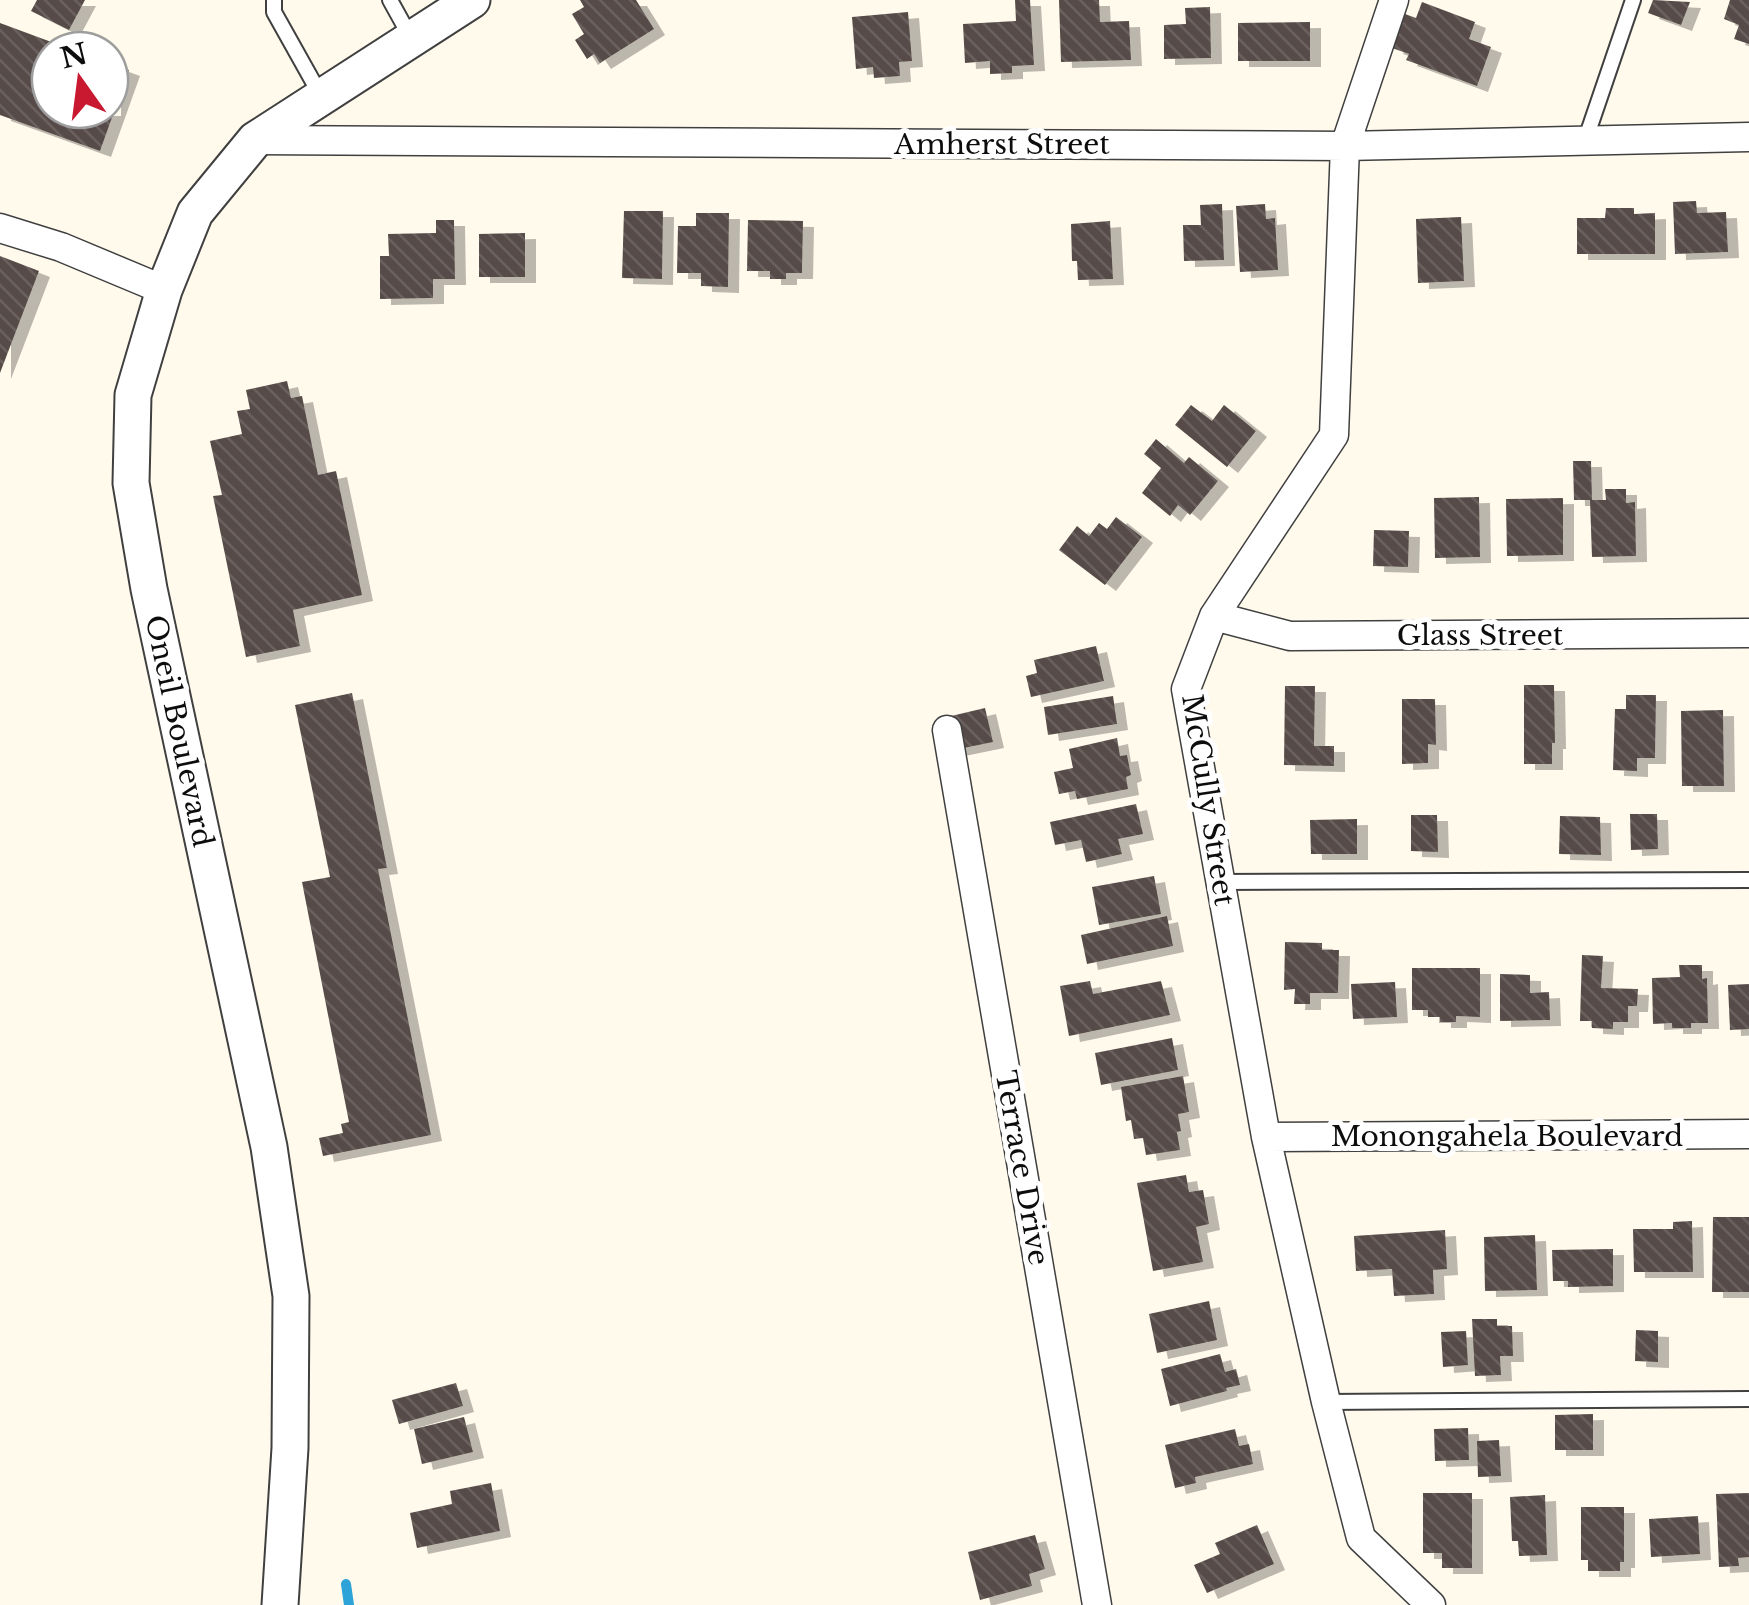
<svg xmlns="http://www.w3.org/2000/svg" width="1749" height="1605" font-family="'Libre Baskerville',serif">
<defs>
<pattern id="building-back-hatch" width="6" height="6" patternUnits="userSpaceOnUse" patternTransform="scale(2.5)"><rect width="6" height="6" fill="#564c48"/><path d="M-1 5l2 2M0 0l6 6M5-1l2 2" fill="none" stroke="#69615e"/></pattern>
<filter id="shadow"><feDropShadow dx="11" dy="6" stdDeviation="0" flood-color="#0004"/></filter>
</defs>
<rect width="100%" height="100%" fill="#fffaec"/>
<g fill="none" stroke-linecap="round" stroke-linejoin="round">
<!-- stream -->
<path stroke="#2da3d8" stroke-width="10" d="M346,1584L349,1605"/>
</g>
<!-- building -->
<path fill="url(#building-back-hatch)" filter="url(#shadow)" d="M37,0H85L69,30L31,11Z
M580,0H636L654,29L600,63L594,54L587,59L575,40L584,34L572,14L584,7Z
M1015,0H1030L1034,65L1012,66V73L990,74V61L965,63L963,24L1016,21Z
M1059,0H1099L1100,22L1129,21L1131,60L1061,62Z
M1653,0L1690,2L1681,25L1648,13Z
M1730,0H1749V44L1734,39L1739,25L1724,19Z
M1422,2L1475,22L1469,39L1491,47L1477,86L1406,60L1409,54L1392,48L1405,14L1416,18Z
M1210,7L1211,58L1164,59V25L1186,24L1185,8Z
M908,12L912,61L899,62L900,76L874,78L873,67L856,69L852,17Z
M1310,22V61H1238V23Z
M0,23L73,50H50V110H110V63L129,70L100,151L0,115Z
M1696,201L1697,213L1726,212L1728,252L1675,254L1673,202Z
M1222,204L1224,260L1184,261L1183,225H1201L1200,205Z
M1265,204L1266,219L1275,218L1278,270L1240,272L1236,206Z
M1606,208H1634V214L1655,213V254H1577V218H1605Z
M624,211H663L662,279L622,278Z
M696,213H729L728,287L701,286V273H677L678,226H696Z
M1461,217L1464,281L1418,283L1416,219Z
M436,220H454L455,279H433V298L380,299V256H389L388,234L436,233Z
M748,220L803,221L802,273H786V279H770V271H747Z
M1110,221L1113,279L1078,280L1077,261H1072L1071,224Z
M525,233V277H479V234Z
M0,256L39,271L0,373Z
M287,381L291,398L302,396L318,475L336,471L362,595L293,610L300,646L246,657L213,496L222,495L210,441L242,434L237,411L250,409L246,390Z
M1191,405L1212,421L1224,405L1256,431L1227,467L1175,425Z
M1156,439L1184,463L1189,457L1218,481L1190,515L1178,505L1170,516L1142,493L1161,468L1144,454Z
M1573,461H1591L1592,500H1574Z
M1605,489H1626V503L1635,502L1636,556L1592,557L1590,500H1606Z
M1479,497L1480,557L1435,558L1434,498Z
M1563,498V555L1507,556L1506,499Z
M1116,517L1142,537L1105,585L1059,550L1077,526L1089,536L1099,523L1107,529Z
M1374,530L1409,531L1408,567L1373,566Z
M1096,646L1104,681L1031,697L1026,676L1037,673L1034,660Z
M1524,685H1554L1555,743H1552V764H1524Z
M1285,686H1315L1314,746H1334V766L1284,765Z
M352,693L387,868L378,869L431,1135L323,1156L319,1138L343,1133L341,1124L349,1122L302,882L330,877L295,705Z
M1626,695H1656L1655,758H1637V771L1613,770L1615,709H1626Z
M1113,696L1117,724L1048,735L1044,707Z
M1402,699H1435L1436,745L1428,744V763L1402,764Z
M985,708L993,742L954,750L947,717Z
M1723,710L1724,786H1682L1681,711Z
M1117,738L1120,756L1127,755L1131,775L1126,777L1128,789L1077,799L1075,791L1059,794L1054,772L1073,768L1069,749Z
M1136,804L1143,834L1118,839L1122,854L1086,862L1081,840L1055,845L1050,822Z
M1630,814H1657L1658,849L1631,850Z
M1411,815H1437L1438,852L1411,851Z
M1560,816L1600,817L1601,855L1559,854Z
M1357,819V854H1311L1310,820Z
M1154,876L1161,914L1099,925L1092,887Z
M1167,916L1173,946L1087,964L1081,935Z
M1285,942L1322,943V950H1339L1338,993H1310V1004H1294L1295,989L1284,990Z
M1582,955L1603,956L1601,988L1638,989L1637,1006H1628V1022H1613V1029L1592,1028V1021H1580Z
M1679,965H1702V979L1707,978L1708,1023H1691V1028H1672V1023L1653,1024L1652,978L1680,977Z
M1412,968H1480V1017L1456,1016V1022H1440V1017H1428V1010H1412Z
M1500,974L1530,975V993L1549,992L1550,1020L1500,1021Z
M1090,981L1093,994L1161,981L1170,1015L1069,1036L1060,986Z
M1395,982L1397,1017L1353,1019L1351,984Z
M1749,984V1029L1730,1030L1728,985Z
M1172,1038L1178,1070L1101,1085L1095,1053Z
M1183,1076L1189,1112L1178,1114L1181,1131L1177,1132L1180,1150L1146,1155L1143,1138L1134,1139L1131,1120L1126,1121L1121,1087Z
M1186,1175L1189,1192L1203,1190L1209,1224L1196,1227L1203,1262L1153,1271L1137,1183Z
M1713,1217H1749V1292H1712Z
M1692,1221L1693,1272H1634L1633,1229H1673V1222Z
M1445,1230L1447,1269L1433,1270L1434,1294L1394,1296L1392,1269L1356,1271L1354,1236Z
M1535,1235L1537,1290L1485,1291L1484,1237Z
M1613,1249V1286L1568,1287V1281H1553L1552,1250Z
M1209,1301L1217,1340L1157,1353L1149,1314Z
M1472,1319H1497V1326H1512L1513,1356H1500L1501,1375L1475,1376Z
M1636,1330L1658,1331V1362L1635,1361Z
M1466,1331L1468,1365L1443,1367L1441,1332Z
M1220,1354L1225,1372L1236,1369L1240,1385L1226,1388L1227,1391L1170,1406L1161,1369Z
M456,1383L463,1406L399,1424L392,1400Z
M1593,1414V1450H1555V1415Z
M464,1417L473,1452L422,1464L414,1429Z
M1468,1428L1469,1460L1435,1461L1434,1429Z
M1235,1429L1239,1446L1249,1444L1253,1464L1195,1477L1196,1483L1175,1488L1165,1445Z
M1499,1440L1501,1476L1478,1477L1477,1441Z
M491,1483L500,1531L417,1548L410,1513L452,1504L450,1491Z
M1423,1493H1472V1568H1442V1553H1423Z
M1749,1493V1557L1738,1558L1739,1566L1719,1567L1716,1494Z
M1545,1495L1547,1555L1519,1556L1518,1541H1512L1510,1497Z
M1581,1507H1624V1562H1620V1571H1588V1560H1581Z
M1698,1516L1700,1554L1651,1557L1649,1519Z
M1257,1525L1274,1564L1207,1593L1194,1565L1220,1554L1215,1543Z
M1035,1535L1045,1569L1029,1574L1032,1586L980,1600L968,1552Z"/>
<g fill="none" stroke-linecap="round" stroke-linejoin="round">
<defs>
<path id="service" d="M274,0V12L321,96
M390,0L411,38
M1585,141L1633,0
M1220,882L1749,880
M1326,1402L1749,1399"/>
<path id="minor" d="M1394,0L1345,146L1334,435L1214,616L1186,689L1266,1137L1326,1402L1361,1538L1431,1605
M255,140L1345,146L1749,137
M0,228L61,247L164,290
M1214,616L1290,636L1749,633
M947,730L1097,1605
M1266,1137L1749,1134"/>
<path id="tertiary" d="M280,1605L290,1448L291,1296L269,1147L149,589L131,483L133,395L164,290L195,213L255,140L472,0"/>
</defs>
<!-- service casing -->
<use href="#service" stroke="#404040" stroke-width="18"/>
<!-- minor casing -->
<use href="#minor" stroke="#404040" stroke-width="31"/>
<!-- tertiary casing -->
<use href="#tertiary" stroke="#404040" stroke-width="39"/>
<!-- service -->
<use href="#service" stroke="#fff" stroke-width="14"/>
<!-- minor -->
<use href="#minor" stroke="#fff" stroke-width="28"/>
<!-- tertiary -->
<use href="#tertiary" stroke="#fff" stroke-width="35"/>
</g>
<g text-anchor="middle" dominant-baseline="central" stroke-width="10" stroke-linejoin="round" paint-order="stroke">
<!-- street labels -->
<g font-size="28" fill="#0d0d0d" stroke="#fff">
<text x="1002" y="144">Amherst Street</text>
<text x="1480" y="635">Glass Street</text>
<text transform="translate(179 731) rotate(78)">Oneil Boulevard</text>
<text transform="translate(1208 800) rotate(81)">McCully Street</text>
<text x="1507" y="1136">Monongahela Boulevard</text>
<text transform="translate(1022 1168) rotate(80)">Terrace Drive</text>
</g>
</g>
<!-- north arrow -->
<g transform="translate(80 80) rotate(346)"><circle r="48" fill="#ffffff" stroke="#9e9e9e" stroke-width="2.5"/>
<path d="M0-8L18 38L0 25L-18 38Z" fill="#c81930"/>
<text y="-15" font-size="28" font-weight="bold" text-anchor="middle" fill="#0d0d0d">N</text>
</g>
</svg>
